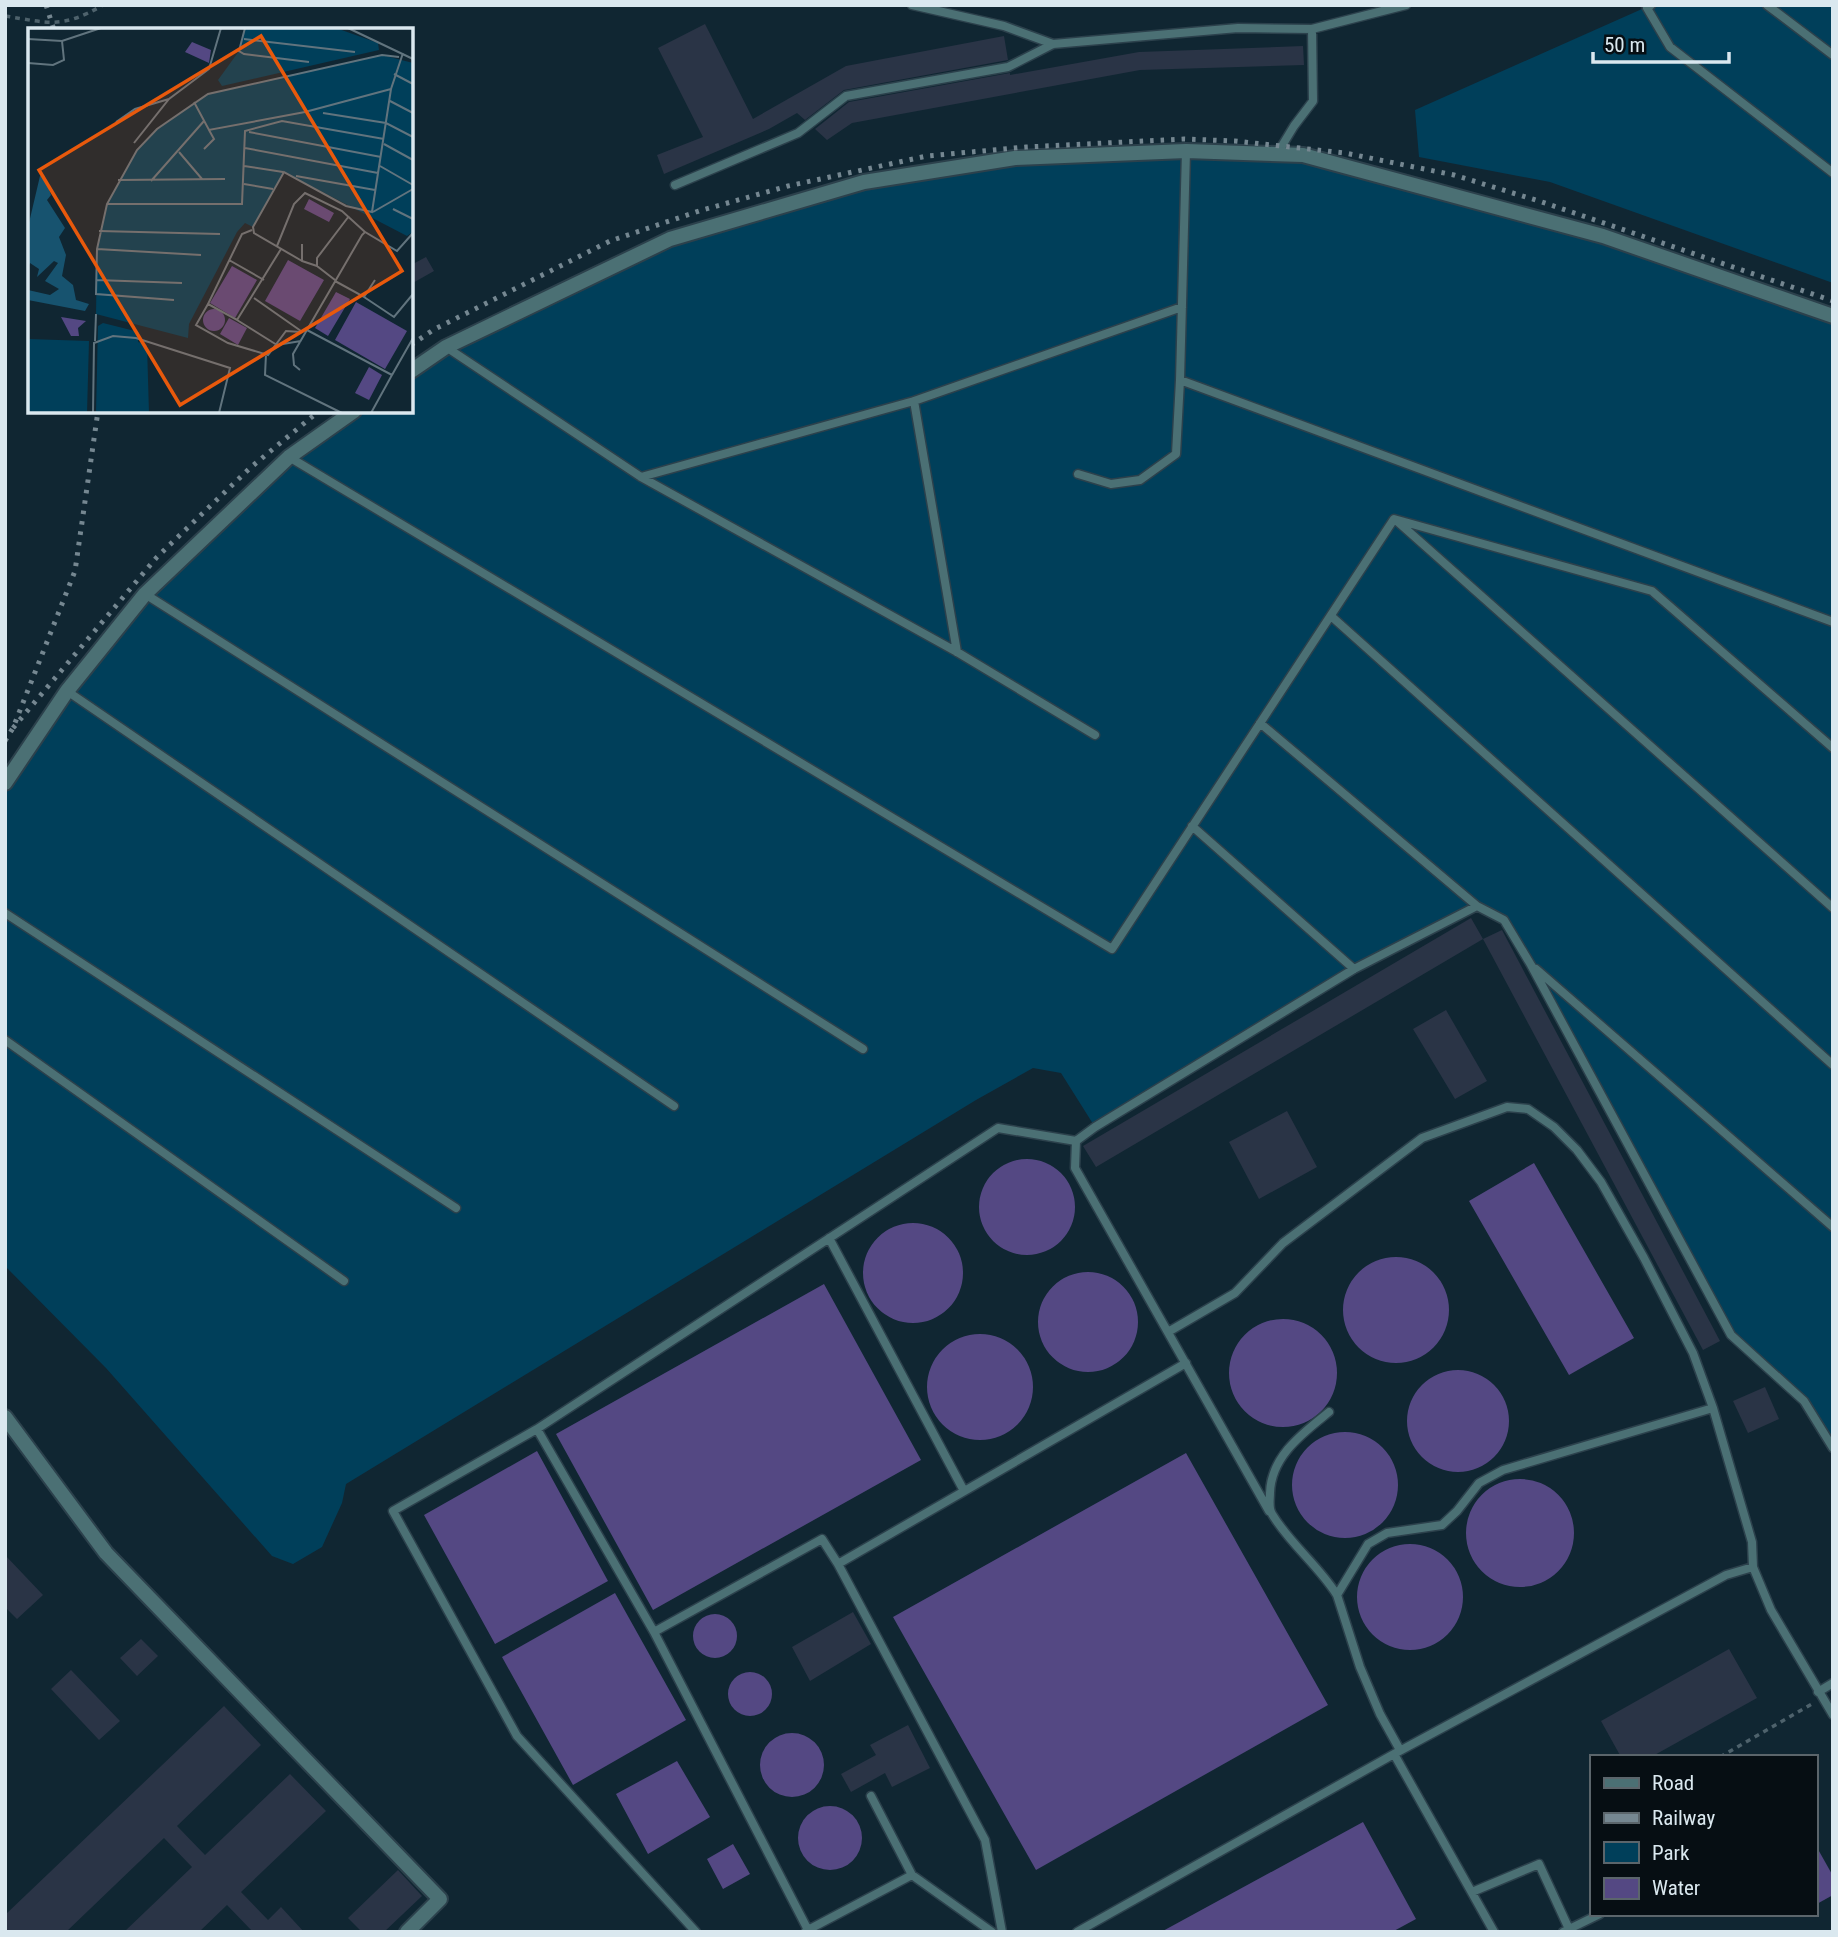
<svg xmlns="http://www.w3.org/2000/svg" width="1838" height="1937" font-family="'Roboto Condensed',sans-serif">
<rect width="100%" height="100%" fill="#102632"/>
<!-- green -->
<path fill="#003f5a" d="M1651,5H1833V283L1550,182L1419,157L1415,110Z
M1303,155L1603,236L1833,316V1448L1804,1401L1731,1335L1504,920L1477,906L1354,969L1095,1127L1061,1073L1033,1068L976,1100L346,1484L342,1503L322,1547L293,1564L272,1556L106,1368L5,1266V783L145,594L289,457L354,411H411V371L670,239L864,182L1015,158Z"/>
<!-- water -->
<path fill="#544883" d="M979 1207a48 48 0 1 1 96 0a48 48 0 1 1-96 0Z
M1534,1163L1634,1338L1569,1375L1469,1201Z
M863 1273a50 50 0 1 1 100 0a50 50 0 1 1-100 0Z
M1343 1310a53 53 0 1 1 106 0a53 53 0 1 1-106 0Z
M1038 1322a50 50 0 1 1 100 0a50 50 0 1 1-100 0Z
M824,1284L921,1460L653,1610L556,1434Z
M1229 1373a54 54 0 1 1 108 0a54 54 0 1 1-108 0Z
M927 1387a53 53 0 1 1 106 0a53 53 0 1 1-106 0Z
M1407 1421a51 51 0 1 1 102 0a51 51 0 1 1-102 0Z
M1292 1485a53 53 0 1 1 106 0a53 53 0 1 1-106 0Z
M537,1451L608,1581L495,1644L424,1515Z
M1186,1453L1328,1705L1036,1870L893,1617Z
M1466 1533a54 54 0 1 1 108 0a54 54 0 1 1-108 0Z
M1357 1597a53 53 0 1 1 106 0a53 53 0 1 1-106 0Z
M615,1593L686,1720L573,1785L502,1657Z
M693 1636a22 22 0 1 1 44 0a22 22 0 1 1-44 0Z
M728 1694a22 22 0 1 1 44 0a22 22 0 1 1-44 0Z
M760 1765a32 32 0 1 1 64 0a32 32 0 1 1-64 0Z
M677,1761L710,1817L648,1854L616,1794Z
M798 1838a32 32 0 1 1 64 0a32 32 0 1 1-64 0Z
M1363,1822L1416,1919L1392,1932H1161Z
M733,1844L750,1874L723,1889L707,1859Z
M1815,1844L1833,1876V1895L1815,1905Z"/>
<!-- building -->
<path fill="#2a3446" d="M705,24L753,119L846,66L1004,36L1008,60L844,90L805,120L797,113L769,129L664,174L657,155L703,137L658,48Z
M1303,46L1304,65L1140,70L852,123L827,140L815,129L849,102L1010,73V75L1139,52Z
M426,257L434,271L411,284V265Z
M1471,918L1483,939L1096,1167L1083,1146Z
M1502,930L1720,1341L1703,1350L1483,939Z
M1446,1010L1487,1081L1455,1099L1413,1029Z
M1287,1111L1317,1167L1259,1199L1229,1142Z
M1765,1387L1779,1419L1748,1433L1733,1401Z
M5,1555L43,1595L17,1619L5,1607Z
M853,1612L871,1644L810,1681L792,1647Z
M141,1639L158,1656L137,1676L120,1658Z
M1729,1649L1757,1698L1651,1757H1621L1601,1721Z
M71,1670L120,1721L99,1740L51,1689Z
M224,1706L261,1745L177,1826L205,1855L290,1774L326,1811L241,1892L268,1920L281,1907L304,1932H253L227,1905L199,1932H124L192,1867L164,1838L66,1932H5V1915Z
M908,1725L930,1768L892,1787L885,1773L851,1792L841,1774L876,1755L870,1745Z
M398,1870L422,1896L384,1932H362L348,1918Z"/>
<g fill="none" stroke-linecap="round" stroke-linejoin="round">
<defs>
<path id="lane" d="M912,5L1004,26L1053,44
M1651,5L1647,8L1670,47L1833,173
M1767,5L1833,55
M1186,151L1180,380L1833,622
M1277,154L1294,126L1313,101L1312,29
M675,185L798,133L846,96L1008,67L1053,44L1238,28L1312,29L1406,5
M446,347L641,477L957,652L1095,735
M914,401L957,652
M289,457L1112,949L1394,519L1652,591L1833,748
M1078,474L1111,484L1140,480L1176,454L1180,380
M641,477L914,401L1182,307
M1398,522L1833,908
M145,594L863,1049
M1331,616L1833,1065
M67,691L674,1106
M1260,723L1477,906
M1192,826L1354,969
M5,913L456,1208
M1536,969L1833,1227
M5,1040L344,1281
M1076,1141L998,1128L537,1429L654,1632L822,1539L838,1564L1186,1363
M829,1238L964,1491
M1168,1332L1235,1293L1283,1243L1422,1138L1507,1107L1528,1109L1554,1127L1577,1150L1601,1182L1644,1258L1693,1353L1713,1408L1752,1542L1753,1567
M1329,1412C1303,1433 1271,1456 1270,1493C1270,1500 1268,1508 1272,1514C1290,1544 1318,1565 1337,1595
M537,1429L393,1511L517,1736L696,1932
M1269,1511L1075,1168L1076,1141L1095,1127L1354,969L1477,906L1504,920L1531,965L1731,1335L1804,1401L1833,1448
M838,1564L985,1840L1002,1932
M654,1632L808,1930L813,1932
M1818,1692L1833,1683
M1400,1750L1380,1714L1360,1667L1337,1595L1368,1544L1387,1533L1442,1525L1457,1511L1479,1483L1503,1470L1713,1408
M1394,1754L1494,1932
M871,1796L912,1875
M1472,1892L1539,1864L1569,1929
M806,1931L912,1875L992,1932
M1077,1932L1394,1754L1726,1575L1753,1567L1771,1610L1833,1715
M1563,1932L1600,1914"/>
<path id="street" d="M411,371L446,347L670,239L864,182L1015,158L1186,151L1303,155L1603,236L1833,316
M5,783L67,691L145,594L289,457L354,411
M5,1417L106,1553L440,1899L407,1932"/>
</defs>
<!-- lane casing -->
<use href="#lane" stroke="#2c414c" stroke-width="11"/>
<!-- street casing -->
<use href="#street" stroke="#2c414c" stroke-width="18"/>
<!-- path -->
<path stroke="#4e626c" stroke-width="3.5" stroke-dasharray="5 5" stroke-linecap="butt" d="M5,16C49,23 62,29 103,5
M1720,1757L1812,1704"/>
<!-- lane -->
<use href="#lane" stroke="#4b7074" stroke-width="8"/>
<!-- street -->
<use href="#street" stroke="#4b7074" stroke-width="14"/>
<!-- rail -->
<path stroke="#758791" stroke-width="5" stroke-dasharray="3.5 7" stroke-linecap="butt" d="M46,5L54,30
M411,345L433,330L610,241L699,211L788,186L927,156L1026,147L1184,139L1235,141L1345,153L1454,175L1539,201L1833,301
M13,728L157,557L250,468L319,411
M5,741L13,728L75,571L98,411"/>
</g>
<!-- overview -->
<g transform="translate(28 28)">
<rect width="385" height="385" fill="#102632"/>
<path d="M217,0H308L350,15L351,22L194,58L190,52L211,23ZM354,27L385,35V204L379,208L256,144L225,199L217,195L209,204L161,296L160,310L68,286L69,221L79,176L109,122L129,101L180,66ZM75,295L111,304L110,314L119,317L121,385H68L70,298ZM0,311L61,313L59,385H0Z" fill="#003f5a"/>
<path d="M16,147L23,167L19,172L37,200L31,209L38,227L34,248L45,257L48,272L61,276L57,283L0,272V262L22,267L31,261L17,253L30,235L26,233L9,249L11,241L2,235L0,239V199L12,148Z" fill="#17536f"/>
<path d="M164,14L183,22L181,35L157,24ZM281,171L306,185L301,194L276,181ZM260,232L296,252L272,293L237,273ZM204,238L229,252L207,290L182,275ZM308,264L322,271L300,308L287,300ZM328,274L379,303L357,341L307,312ZM175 292a11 11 0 1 1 22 0a11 11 0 1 1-22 0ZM33,289L58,293L50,300L51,308H43ZM201,290L219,300L210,317L192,306ZM341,339L354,347L341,372L327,365Z" fill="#544883"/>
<path fill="none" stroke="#61747e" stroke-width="2" d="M4,0H32M217,0L211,23L216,26L281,34M320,0L385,31M0,11L34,13L73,0M216,11L327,24M0,35L25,37L36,32L34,13M366,46L385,56M362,73L385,85M166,74L181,102L277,84L363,61M295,85L358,95L385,109M88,94L107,81L141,71M221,104L353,129M106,115L141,71L181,41L193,0M356,116L385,132M217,120L350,145M176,121L186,111L181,102M151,124L174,151M216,138L255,144M352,138L385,157M268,148L347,162M90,152L197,151M123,153L176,93M216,156L245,161M79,176H214L217,103L254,93L356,111M365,181L385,191M345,184L385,161M224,202L214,206L180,276L209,292L253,221M71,203L192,206M274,216V233L289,238M249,218L266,176L277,165L314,183L337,204M69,221L173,227M201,232L236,252M274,233L226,205L225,199L256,144L318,178L344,184L363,61L375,25M68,252L154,255M307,252L289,238V230L321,188M307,253L336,269L347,252M336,269L366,289L385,266M226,270L273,303M146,272L68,266L69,221L79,176L109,122L129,101L180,66L354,27L371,29M180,276L168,297L200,315L240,327L258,303L273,304M209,292L249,317L273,313M279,302L364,347L343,385M67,313L68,286M238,326L237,347L314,385M272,342L266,337L265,326L334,207L337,204L369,223L385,205M364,347L385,310M65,385L66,315L85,308L108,310L202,340L191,385"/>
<path fill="#e8590c" fill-opacity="0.15" stroke="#e8590c" stroke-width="3.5" d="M233,8L374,243L152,377L11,142Z"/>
<rect width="385" height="385" fill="none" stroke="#dae8ef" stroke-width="3.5"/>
</g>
<!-- border -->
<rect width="1838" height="1937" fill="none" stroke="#dae8ef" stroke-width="14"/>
<!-- legend -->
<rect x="1590" y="1755" width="228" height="161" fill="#060e13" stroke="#5b656b" stroke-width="2"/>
<rect x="1604" y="1778" width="35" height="10" fill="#4b7074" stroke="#5b656b" stroke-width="2"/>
<text x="1652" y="1790" font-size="21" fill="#dae8ef">Road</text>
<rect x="1604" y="1813" width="35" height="10" fill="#758791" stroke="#5b656b" stroke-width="2"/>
<text x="1652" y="1825" font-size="21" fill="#dae8ef">Railway</text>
<rect x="1604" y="1842" width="35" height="21" fill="#003f5a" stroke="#5b656b" stroke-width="2"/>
<text x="1652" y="1860" font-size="21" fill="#dae8ef">Park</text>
<rect x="1604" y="1878" width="35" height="21" fill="#544883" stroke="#5b656b" stroke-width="2"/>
<text x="1652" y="1895" font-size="21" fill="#dae8ef">Water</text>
<!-- scale -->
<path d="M1593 52v10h136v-10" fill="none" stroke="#dae8ef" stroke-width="3.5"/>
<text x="1604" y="52" font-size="21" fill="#dae8ef" stroke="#060e13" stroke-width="5" paint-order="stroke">50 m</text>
</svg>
